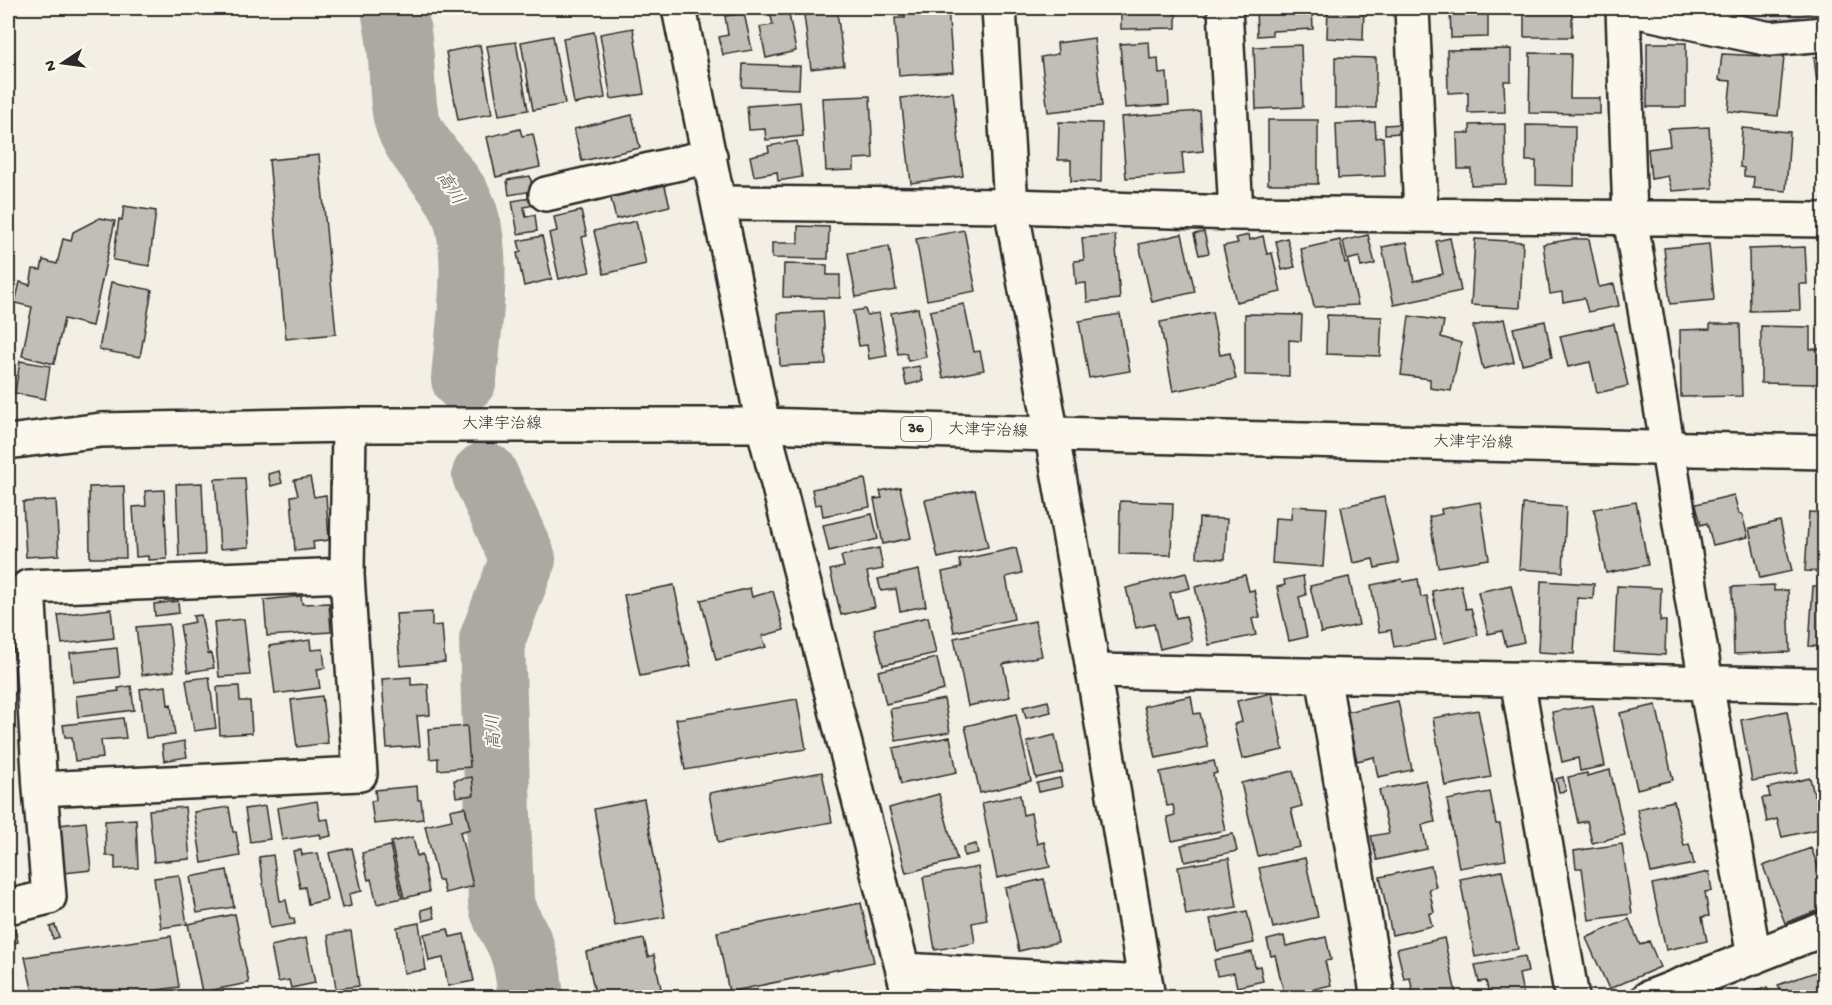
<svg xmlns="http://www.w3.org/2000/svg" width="1832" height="1005" font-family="'Gochi Hand','Klee One',sans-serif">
<rect width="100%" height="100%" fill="#f3efe4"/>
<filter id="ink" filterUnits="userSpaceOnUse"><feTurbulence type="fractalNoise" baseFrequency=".0167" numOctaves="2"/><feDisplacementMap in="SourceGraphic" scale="12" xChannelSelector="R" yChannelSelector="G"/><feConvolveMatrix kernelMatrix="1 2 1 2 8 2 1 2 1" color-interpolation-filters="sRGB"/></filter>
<g filter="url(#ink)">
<!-- green -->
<path fill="#d5d2c9" stroke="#807e7a" stroke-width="1.5" d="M1718,8H1824V9L1789,19L1760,22Z"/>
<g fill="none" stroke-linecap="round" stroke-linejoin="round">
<!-- river -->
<path stroke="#aca9a2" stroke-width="66" d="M394,8C396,21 399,35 400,48C403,71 401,95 406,117C414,149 442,170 458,198C484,243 468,328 464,379
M485,475L523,559L492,640L501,902C504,920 517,933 522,950C528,966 529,981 531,998"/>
</g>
<!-- building -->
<path fill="#c0beb6" stroke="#2b2b2b" stroke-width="1.5" d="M904,8H948L953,72L899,76L895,18H905Z
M1121,8H1176V28L1121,29Z
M1256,8H1312L1313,29L1272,31V35L1257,36Z
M1328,8H1364L1363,40L1327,38Z
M1450,8H1488V37L1451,38Z
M1524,8H1572V37H1524Z
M788,9L796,51L766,58L760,27L773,25L770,12Z
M837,11L844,65L811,69L804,15Z
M744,13L752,50L723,55L719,37L728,35L725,16Z
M633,28L644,94L611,99L600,34Z
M594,32L605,98L574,104L563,38Z
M553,36L565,104L533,110L521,42Z
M1094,38L1102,106L1048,112L1041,57L1058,54L1057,43Z
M516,42L528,110L499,115L487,46Z
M1149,42L1150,59L1158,58L1159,74L1167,73L1169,105L1125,108L1120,44Z
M1647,43H1686V107H1647Z
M480,45L492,114L458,120L446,52Z
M1301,45L1303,107L1256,109L1254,47Z
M1511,49V81H1504L1505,112L1468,113V92L1448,93L1447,50Z
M1530,53L1571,54L1570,98H1600V114L1529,113Z
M1722,54L1784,57L1778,116L1728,111L1731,81L1719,80Z
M1824,56V118L1821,119L1814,57Z
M1335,57L1376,58V108H1335Z
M743,64L800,66L799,89L742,87Z
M953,92L963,176L911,183L901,98Z
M870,96L873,158L854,159V170L826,171L822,98Z
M800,102L803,136L766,140L765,129L749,130L747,106Z
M1200,111L1203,151L1182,153L1184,174L1126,178L1121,117Z
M632,115L640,148L582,161L574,129Z
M1268,120H1318V184H1268Z
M1059,122L1102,123L1101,182L1071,181V160H1058Z
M1375,122L1376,138L1383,137L1385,176L1338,178L1336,124Z
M1401,124L1402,133L1385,134V125Z
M1505,124L1506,184L1471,185V169H1458L1457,133H1470V125Z
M1526,125L1575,126L1574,186L1536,185V161H1526Z
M1709,127L1713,188L1672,191L1668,176L1651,179L1648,149L1670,146L1668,129Z
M1742,128L1790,132L1786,191L1753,188L1754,177L1744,176V168L1740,167Z
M520,129L522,136L533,134L540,167L496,177L487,137Z
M797,141L802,177L778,181L777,172L754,176L750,156L769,152L768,146Z
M319,155L336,334L286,339L269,160Z
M530,176L533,191L509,195L507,180Z
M664,183L670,206L616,219L610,195Z
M536,197L538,204L524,207L526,217L535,215L537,231L518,234L512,201Z
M124,206L156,211L149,266L113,260L119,219L122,220Z
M581,211L587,236L582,237L590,272L559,279L549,233L557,231L554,217Z
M100,218L115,221L92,326L64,319L54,364L22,356L32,307L15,303L20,282L30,285L33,269L41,270L43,260L57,264L63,239L71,241L73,232Z
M636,221L646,264L604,274L594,231Z
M798,226L829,227L828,259L772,258V243H798Z
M964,230L976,291L927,300L916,239Z
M1204,232L1209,253L1199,255L1194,234Z
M1182,234L1195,292L1152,302L1139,244Z
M1115,235L1120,299L1087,302L1086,283L1076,284L1074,261L1084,260L1082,238Z
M1249,235L1250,240L1263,236L1267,254L1272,253L1281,292L1236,302L1223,246L1238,243L1236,238Z
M1368,235L1375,264L1361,267L1359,257L1347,260L1343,241Z
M542,236L552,279L524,286L517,253L521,252L518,241Z
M1287,238L1295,267L1282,270L1276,241Z
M1450,238L1461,291L1394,305L1382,247L1407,242L1414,281L1443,274L1436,241Z
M1475,239L1523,242L1520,308L1471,305Z
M1573,239H1589L1599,287L1614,284L1619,306L1588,312L1584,298L1563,302L1562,292L1550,294L1543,244Z
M1340,240L1345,263L1348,262L1358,305L1314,307L1301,249Z
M1709,244L1714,300L1670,304L1664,248Z
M889,246L896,290L856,297L848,253Z
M1805,247L1807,284H1799L1800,310L1750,311L1749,249Z
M784,264L827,265V275H840V298L783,297Z
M111,282L152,290L140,357L99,350Z
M964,304L974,352L980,351L984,370L943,378L930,311Z
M918,308L926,357L908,361L906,353L898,354L891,313Z
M865,309L867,315L879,313L887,356L869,359L867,345L859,346L853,311Z
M823,311L826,364L780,366L778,313Z
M1212,312L1220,355L1230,353L1236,379L1173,391L1160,322Z
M1120,314L1130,371L1089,378L1079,321Z
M1245,314L1302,315L1301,341L1289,340V376L1245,375Z
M1327,315L1382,317L1380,356L1326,354Z
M1409,316L1444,321L1441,337L1461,343L1451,391L1430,388V379L1401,375Z
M1504,319L1514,362L1483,369L1473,326Z
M1545,321L1552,357L1522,364L1513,328Z
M1614,324L1628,386L1597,393L1590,362L1568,367L1560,336Z
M1710,324H1740L1742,396L1681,397L1680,330L1710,329Z
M1761,326L1810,327V349H1820L1819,384L1761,383Z
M20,361L50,366L45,399L15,393Z
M919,366L923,381L906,385L903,369Z
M279,471L282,483L271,486L268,474Z
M310,477L314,497L326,495L329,540L313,542L314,549L295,551L291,496L298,495L294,480Z
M245,478L249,547L220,549L215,479Z
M865,479L870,507L823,516L821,504L815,505L812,489Z
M202,483L205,555L179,556L176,484Z
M124,486L126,558H90L89,487Z
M900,487L911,538L883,544L874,499L882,498L880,491Z
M164,490L167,559L148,560V556L136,557L133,507L146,506L145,491Z
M975,490L988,547L938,558L925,500Z
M1734,495L1739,514H1742L1748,537L1713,545L1707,523L1701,525L1696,504Z
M1384,497L1399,563L1375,568L1373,559L1353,563L1341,507Z
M56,500L59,555L26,557L23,502Z
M1120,501L1173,503L1171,555L1119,554Z
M1480,502L1489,559L1438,567L1429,517L1442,514L1441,509Z
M1636,502L1648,565L1606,573L1594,509Z
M1523,504L1566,507L1563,572L1519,569Z
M1292,506L1327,508L1323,567L1272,563L1275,518L1291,519Z
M1809,512L1824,513V572L1805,571Z
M872,514L878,539L829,551L823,525Z
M1199,518L1227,519L1225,559L1197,557Z
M1780,521L1792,571L1760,578L1749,529Z
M8,522H10L13,562L8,563Z
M879,548L883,569L867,572L875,607L841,615L830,570L844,567L841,556Z
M1016,548L1022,573L1006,577L1014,619L954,632L942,572L961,568L959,560Z
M919,570L926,606L900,611L896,589L881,591L878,579Z
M1186,573L1190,588L1170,593L1176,618L1186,616L1192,641L1160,649L1154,624L1136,628L1126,588Z
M1245,575L1249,591L1254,590L1260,617L1252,619L1256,635L1209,645L1195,587Z
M1303,576L1306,595L1299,597L1307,637L1289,641L1277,587L1285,585L1284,580Z
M1349,577L1359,625L1321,633L1310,586Z
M1402,579L1403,582L1418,579L1421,597L1427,596L1436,640L1394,647L1391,630L1379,632L1371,585Z
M1541,581L1594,584L1593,599L1577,598L1574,654L1538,652Z
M674,585L691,666L640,676L624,595Z
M1461,585L1466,609L1471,608L1478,635L1444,643L1432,591Z
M1511,585L1524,642L1506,646L1502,631L1488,634L1478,592Z
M1774,585V591L1788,590L1790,652L1734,654L1732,587Z
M1617,586L1661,588L1660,621H1666L1665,655L1614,652Z
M1813,586H1824V647L1809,646Z
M750,588L752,597L773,591L784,630L762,636L766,647L716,660L701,600Z
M301,596L302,604L329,603L331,632L267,636L264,600Z
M178,601L179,613L155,616L154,604Z
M111,609L114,638L62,644L58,615Z
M432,612V626L442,625L445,662L400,666L396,614Z
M201,615L208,654L211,653L214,668L188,672L180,625L195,622L193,616Z
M928,617L936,653L883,665L874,629Z
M244,619L250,675L219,677L214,622Z
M1035,621L1042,656L1003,664L1010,697L968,706L954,638Z
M169,624L174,671L142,675L136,627Z
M310,640L311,650L323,649L325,668L317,669L320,688L275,694L269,646Z
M117,648L120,677L73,682L70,653Z
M937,658L944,690L886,704L878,671Z
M209,677L216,728L194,731L186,680Z
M411,677V685L428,684L430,715L417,716L420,746L387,748L382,679Z
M131,686L134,710L78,717L76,696L119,691L118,688Z
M166,686L168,705L171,704L175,735L146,738L140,689Z
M239,686L240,701H250L252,733L220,735L217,687Z
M1272,693L1283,750L1242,759L1234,724L1242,722L1237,701Z
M322,696L328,743L297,747L291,700Z
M1191,696L1194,714L1200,713L1208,747L1156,758L1144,706Z
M797,699L806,749L685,770L676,719Z
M944,699L950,732L896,741L890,709Z
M1048,701L1051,712L1026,718L1023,707Z
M1398,701L1412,770L1378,777L1374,757L1357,761L1346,712Z
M1593,705L1605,766L1580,771L1578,758L1562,762L1552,712Z
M1656,705L1673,780L1637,789L1620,713Z
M1478,710L1491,777L1445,786L1433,718Z
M1787,711L1798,773L1752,781L1741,720Z
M1016,714L1031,781L980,793L965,726Z
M123,718L126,738L101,740L103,758L75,761L72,737H65L63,725Z
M467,726L470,767L438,770V758L430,759L428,729Z
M1055,735L1063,772L1036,778L1027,742Z
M950,737L957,772L901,784L893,748Z
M184,741L187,757L164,761L162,745Z
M1214,761L1217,773L1213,774L1225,830L1172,841L1167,817L1175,815L1173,805L1167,806L1160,772Z
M1610,770L1625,835L1592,843L1587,821L1578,823L1568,777L1587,773V776Z
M1293,771L1302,806L1291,809L1300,847L1258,856L1241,783Z
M822,772L832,822L718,843L709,793Z
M472,777L474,795L456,797L454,780Z
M1563,777L1566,791L1559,792L1556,779Z
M1060,778L1062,787L1039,792L1037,783Z
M1810,778L1814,795L1821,793L1824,807V828L1782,837L1777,819L1767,822L1762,798L1770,797L1768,788Z
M1426,780L1435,822L1422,825L1427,849L1377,860L1371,836L1389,833L1379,790Z
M417,786L418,800H421L423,819L374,824L371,801L376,800L375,790Z
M1490,792L1496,824H1500L1506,860L1459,868L1447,800Z
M939,794L957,860L906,873L889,808Z
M1020,795L1023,815L1031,813L1037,844L1044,842L1050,867L997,878L982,803Z
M644,799L665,917L615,926L594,809Z
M317,801L320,820L328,819L331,836L321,838L320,834L282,840L277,808Z
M1674,801L1684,846L1689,844L1694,864L1651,873L1637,809Z
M265,806L270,839L250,842L245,809Z
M185,807L190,859L154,862L149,810Z
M229,807L233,832H236L240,856L202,863L194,812Z
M465,807L470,829L460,832L473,886L445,893L442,880H438L425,826L452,820L450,810Z
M136,819L138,868L115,869V856H106L105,821Z
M86,822L91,870L64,873L59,825Z
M1233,834L1237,851L1185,862L1181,845Z
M413,837L417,856L422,854L429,892L404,898L391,842Z
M976,844L978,853L964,856L963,847Z
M1622,844L1632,914L1589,920L1582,868H1576L1574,851Z
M390,846L402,898L377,904L371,879L368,880L362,853Z
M352,848L362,891L349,894L351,906L342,908L329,853Z
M1811,848L1824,882V908L1785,923L1763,866Z
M301,850L302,855L318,853L327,900L308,904L305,887L300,888L293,851Z
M273,855L280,901L286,900L290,919H294L295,924L270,928L259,857Z
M1229,858L1237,907L1186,915L1178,867Z
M1305,858L1318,917L1273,928L1259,868Z
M1431,866L1436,887L1429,889L1434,912L1429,914L1432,926L1392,935L1380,877Z
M978,867L987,920L972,923L975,943L935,950L923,877Z
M227,870L234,907L197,913L190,877Z
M1502,871L1518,949L1475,957L1460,879Z
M1709,872L1712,891L1705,892L1709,916L1702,917L1707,941L1666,950L1652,884Z
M179,875L187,924L161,928L154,878Z
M1044,879L1058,942L1019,951L1005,888Z
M861,903L874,962L729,992L717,932Z
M432,907L435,918L423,921L421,910Z
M1247,911L1254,943L1217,951L1210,919Z
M235,914L249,983L202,992L188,924Z
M1629,919L1640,945L1649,941L1660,967L1609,989L1586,938Z
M419,923L426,970L404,973L397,927Z
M55,925L59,937L53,939L50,927Z
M15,929L18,942L8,945V931Z
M448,929L450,937L464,934L474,981L448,986L443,958L429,961L424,934Z
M351,931L359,986L336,989L328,935Z
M171,936L179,987L102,998H34L25,957Z
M1284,936L1286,946L1326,937L1331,960L1325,961L1331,985L1301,992L1303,998H1285L1275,955L1271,956L1267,940Z
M306,938L315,983L291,988L289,980L278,982L271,946Z
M1444,938L1457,998H1414L1410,978L1404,979L1397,949Z
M644,939L648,957L654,955L663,998H596L586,952Z
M1252,952L1255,967L1260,966L1263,981L1237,987L1234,973L1217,976L1214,960Z
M1525,956L1528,972L1519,974L1524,998H1490L1486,981L1479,982L1475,965Z
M1824,969V998H1782L1778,985Z
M1767,987L1770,998H1737V997Z"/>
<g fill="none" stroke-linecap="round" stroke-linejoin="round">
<defs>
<path id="street" d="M1225,8L1236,213
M1412,8L1421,215
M1623,8L1630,217L1706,683L1754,957
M1624,8L1770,39L1824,34
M546,194L710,156
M719,203L1011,206L1236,213L1824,220
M763,425L910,998
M347,575L28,587L40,789L360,774L347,575L349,425
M1093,671L1824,685
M1323,675L1378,998
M1517,679L1572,998
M8,907L49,897L40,789
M903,970L1145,983
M1648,998L1824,929"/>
<path id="secondary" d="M679,8L763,425
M999,8L1011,206L1085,622L1148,998"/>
<path id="primary" d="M8,442L101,430L349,425H763L1051,434L1824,452"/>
</defs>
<!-- street casing -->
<use href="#street" stroke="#2b2b2b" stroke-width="38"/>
<!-- secondary casing -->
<use href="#secondary" stroke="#2b2b2b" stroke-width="38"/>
<!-- primary casing -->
<use href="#primary" stroke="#2b2b2b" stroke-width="38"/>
<!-- street -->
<use href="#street" stroke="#fbf7ec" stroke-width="33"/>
<!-- secondary -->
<use href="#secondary" stroke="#fbf7ec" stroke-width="33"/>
<!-- primary -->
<use href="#primary" stroke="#fbf7ec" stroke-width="33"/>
</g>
</g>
<g text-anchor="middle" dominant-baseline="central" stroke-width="4.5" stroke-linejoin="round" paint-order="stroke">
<!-- shield labels -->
<rect fill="#fbf7ec" stroke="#696865" stroke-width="1.5" x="901" y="417" width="30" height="24" rx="4.5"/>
<g font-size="15" font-weight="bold" fill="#2b2b2b">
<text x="916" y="429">36</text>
</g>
<!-- street labels -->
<g font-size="16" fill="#2b2b2b" stroke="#fbf7ec">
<text x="502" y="425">大津宇治線</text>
<text transform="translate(988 432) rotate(2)">大津宇治線</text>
<text transform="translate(1473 444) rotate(1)">大津宇治線</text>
</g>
<!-- water labels -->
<g font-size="18" font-style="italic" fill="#585755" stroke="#fbf7ec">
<text transform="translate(449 189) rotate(58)">高川</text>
<text transform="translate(495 732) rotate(-92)">高川</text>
</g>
</g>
<!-- margin -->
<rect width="1832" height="1005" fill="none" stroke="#fbf7ec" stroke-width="30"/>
<rect x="15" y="15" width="1802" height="975" fill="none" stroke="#2b2b2b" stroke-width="2" filter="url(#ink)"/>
<!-- north arrow -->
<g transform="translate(63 63) rotate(257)" stroke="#fbf7ec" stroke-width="4.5" paint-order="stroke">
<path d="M0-4.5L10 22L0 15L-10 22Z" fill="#2b2b2b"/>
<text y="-9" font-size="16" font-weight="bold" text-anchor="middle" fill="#2b2b2b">N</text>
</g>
</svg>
